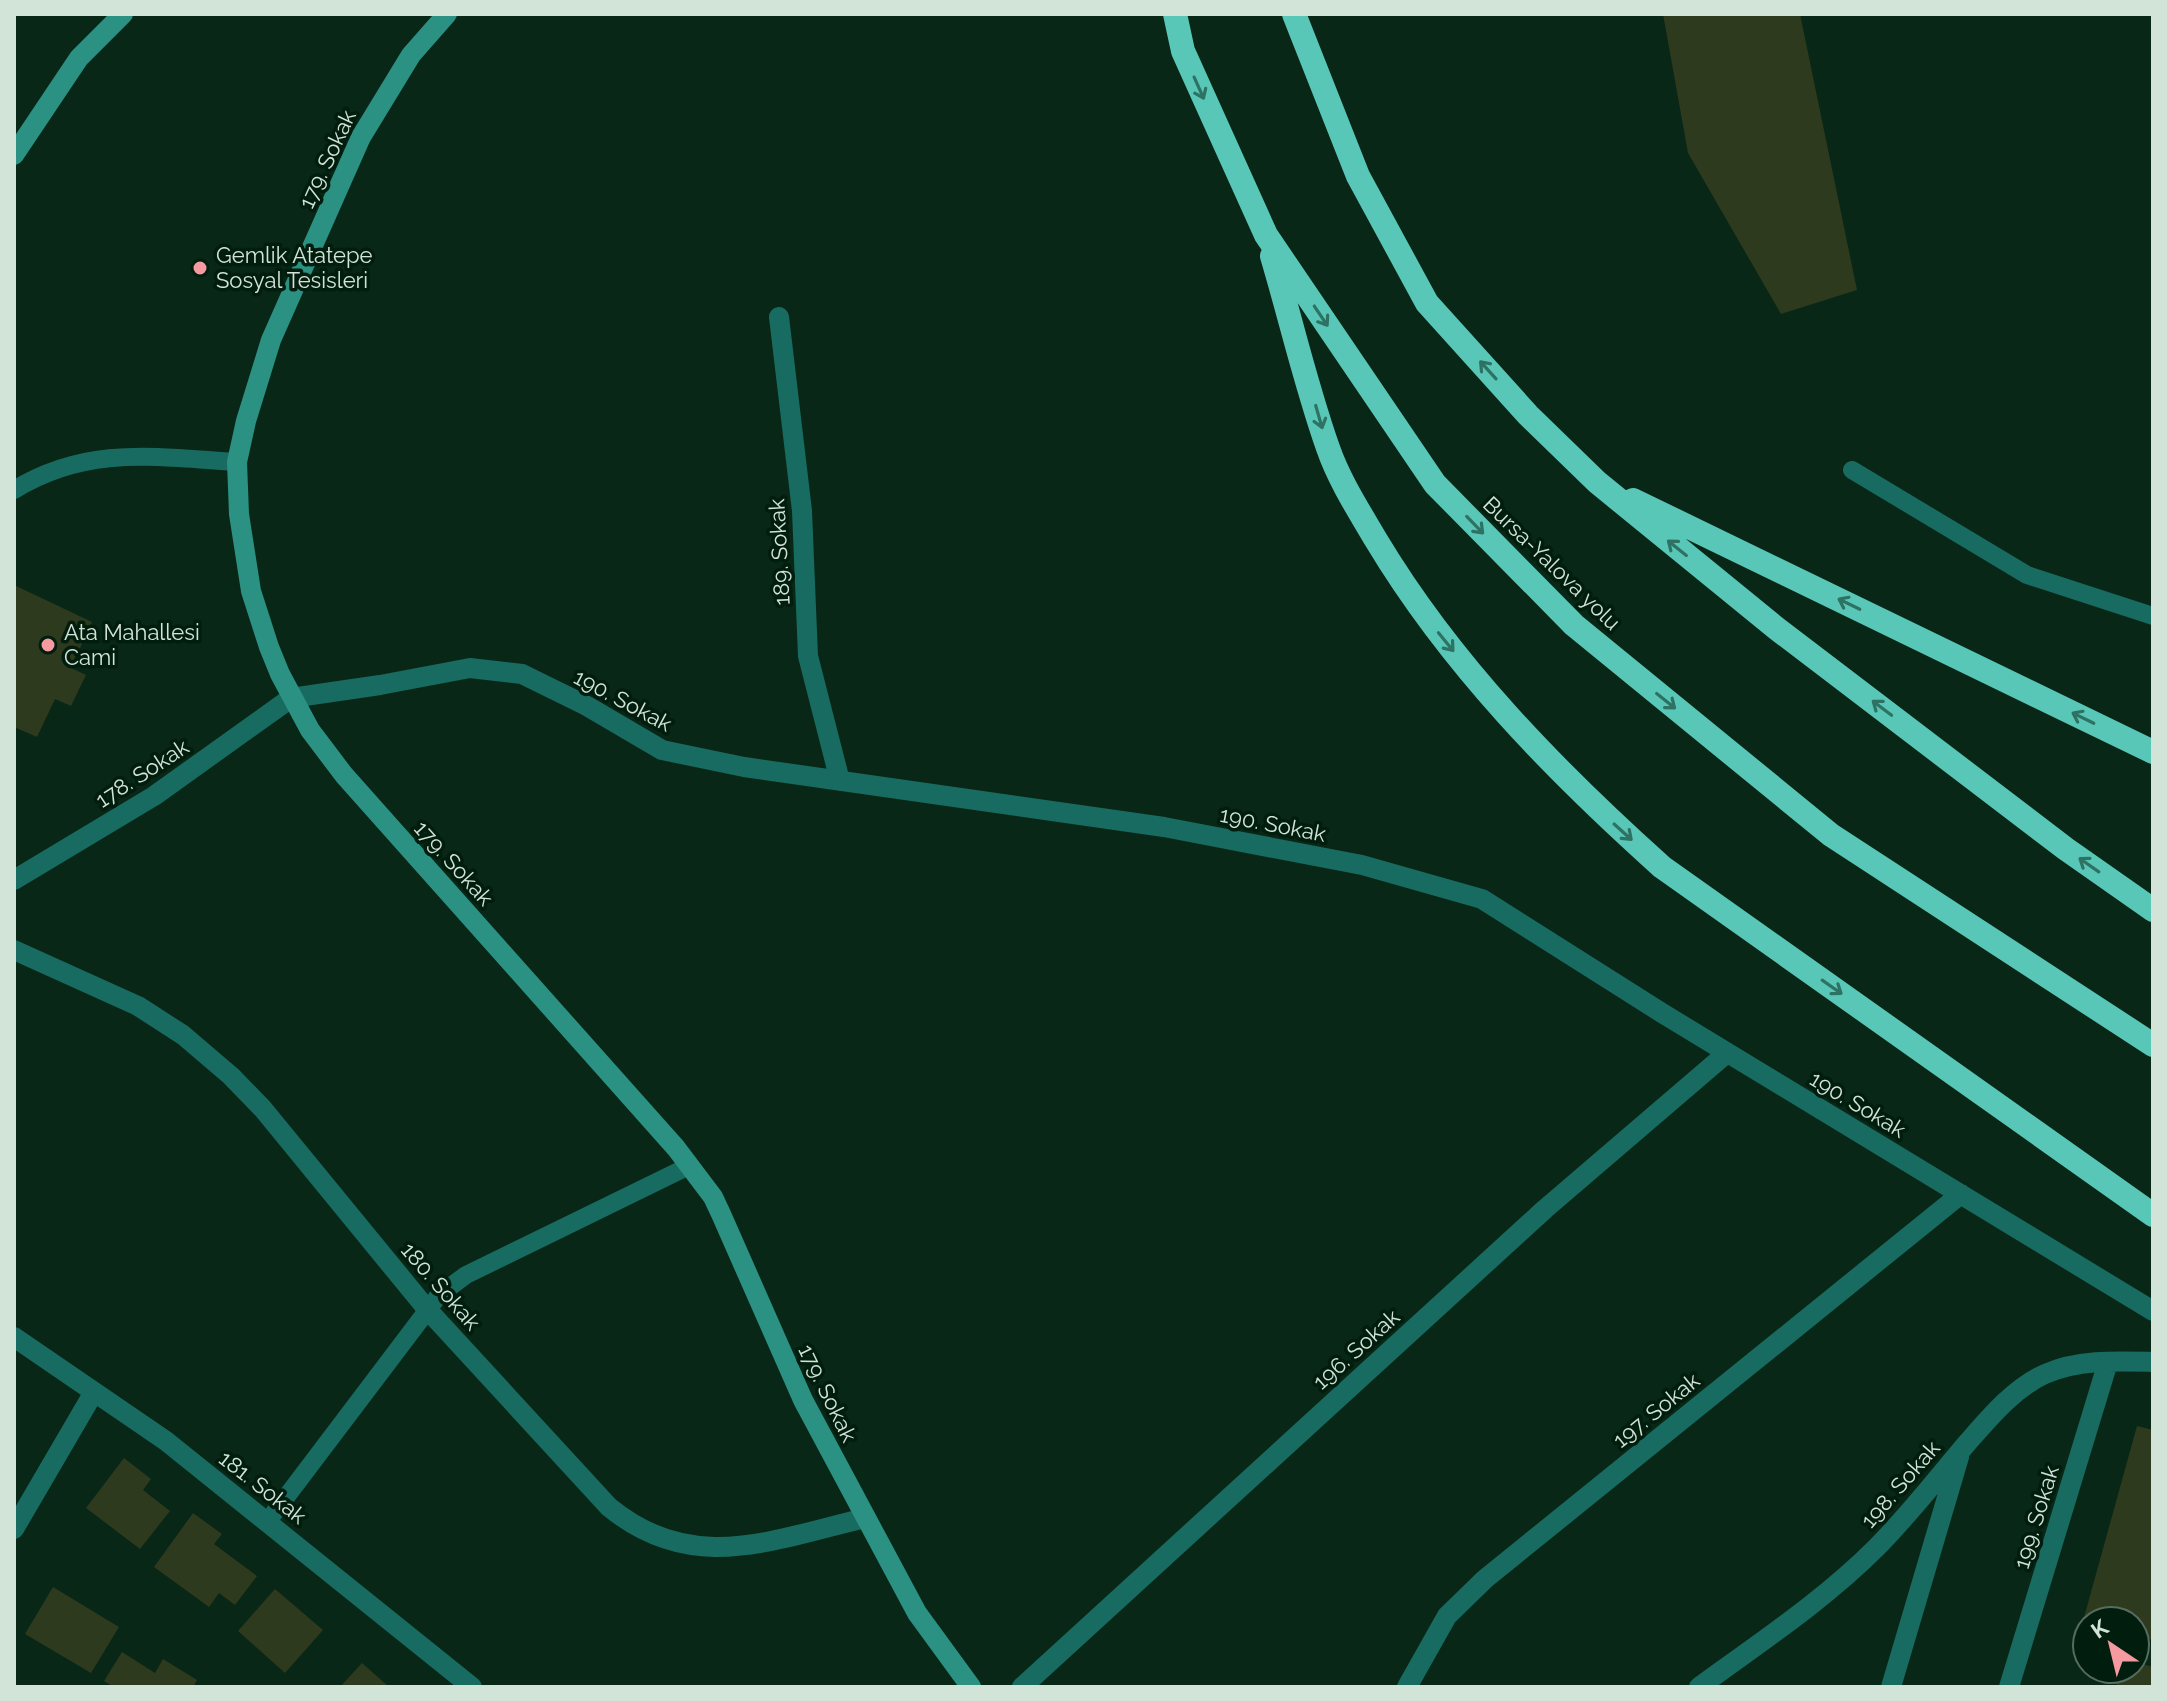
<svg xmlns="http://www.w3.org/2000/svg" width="2167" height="1701" font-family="Raleway,sans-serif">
<rect width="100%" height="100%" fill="#092716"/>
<!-- building -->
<path fill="#2e3a1e" d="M1663,14H1800L1857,290L1781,314L1688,153Z
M14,585L92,622L71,668L86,675L71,706L55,699L37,737L14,727Z
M2137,1426L2153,1430V1640L2135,1635V1621H2083Z
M124,1458L151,1479L143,1490L170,1511L140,1549L86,1508Z
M193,1513L222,1534L214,1544L257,1576L235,1605L219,1593L209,1607L154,1567Z
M53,1587L119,1627L91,1673L25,1634Z
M275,1589L323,1630L285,1673L238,1631Z
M122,1652L155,1673L163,1659L197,1680L193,1687H114L104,1681Z
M2135,1662L2153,1667V1687H2116L2122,1669H2135Z
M362,1663L389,1687H340Z"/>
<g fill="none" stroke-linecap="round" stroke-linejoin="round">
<!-- lane -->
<path stroke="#186b60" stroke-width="18" d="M1852,470L2027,575L2153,616
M14,490C87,445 156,457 237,462
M268,1521L439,1295L466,1275L689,1166"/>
<!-- street -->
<path stroke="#186b60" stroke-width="20" d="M779,317L802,511L808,656L840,781
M14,880L154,796L291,698L380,685L470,668L522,674L587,706L662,750L744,767L1164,827L1362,865L1482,899L1662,1013L2153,1311
M14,950L138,1006L183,1035L231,1076L263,1109L426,1308L609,1507C693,1576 773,1539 866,1518
M14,1337L166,1441L472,1687
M14,1529L94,1392
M1022,1687L1545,1209L1727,1053
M1407,1687L1447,1616L1485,1579L1961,1194
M1699,1687C1759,1643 1823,1601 1876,1548C1909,1515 1938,1477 1968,1442C1990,1417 2014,1388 2045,1374C2078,1359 2118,1361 2153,1362
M1891,1687L1959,1457
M2009,1687L2108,1362"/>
<!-- secondary -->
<path stroke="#2a9183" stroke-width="20" d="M447,14L411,55L361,137L271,340L246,421L237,462L239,514L251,591L269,647L280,674L310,730L344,775L676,1148L713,1197L721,1214L803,1400L917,1613L971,1687
M14,155L79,58L123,14"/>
<!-- highway -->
<path stroke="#59c7b7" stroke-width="24" d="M1175,14L1183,51L1266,235L1435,484L1574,625L1831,835L2153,1045
M1294,14L1358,176L1427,303L1528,415L1597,482L1776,628L2066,849L2153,910
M1272,256C1291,320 1306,386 1328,448C1339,480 1359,511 1376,540C1451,665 1554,770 1662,867L2153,1215
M1633,500L2153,752"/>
</g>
<!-- one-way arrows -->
<defs><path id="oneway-shaft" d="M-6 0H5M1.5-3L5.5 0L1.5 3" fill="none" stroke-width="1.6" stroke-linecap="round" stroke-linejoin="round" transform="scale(2)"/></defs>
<g stroke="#2d7262">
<use href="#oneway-shaft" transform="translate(1199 88) rotate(66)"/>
<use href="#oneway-shaft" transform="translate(1321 316) rotate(56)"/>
<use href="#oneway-shaft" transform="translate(1488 370) rotate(-132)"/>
<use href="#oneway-shaft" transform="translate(1319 417) rotate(74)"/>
<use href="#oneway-shaft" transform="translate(1475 525) rotate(46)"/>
<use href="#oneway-shaft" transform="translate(1677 548) rotate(-141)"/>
<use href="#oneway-shaft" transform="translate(1849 604) rotate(-154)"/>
<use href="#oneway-shaft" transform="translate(1446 642) rotate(51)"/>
<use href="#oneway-shaft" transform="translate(1666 701) rotate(39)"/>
<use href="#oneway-shaft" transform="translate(1882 708) rotate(-143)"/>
<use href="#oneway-shaft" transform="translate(2083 718) rotate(-154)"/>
<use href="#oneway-shaft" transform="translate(1623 832) rotate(42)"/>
<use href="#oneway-shaft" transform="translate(2089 865) rotate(-145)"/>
<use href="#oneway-shaft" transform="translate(1832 987) rotate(35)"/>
</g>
<!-- markers -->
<g fill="#f49aa0" stroke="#011d0d" stroke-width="3">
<circle cx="200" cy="268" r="8"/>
<circle cx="48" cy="645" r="8"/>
</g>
<g text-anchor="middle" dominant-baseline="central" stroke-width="7" stroke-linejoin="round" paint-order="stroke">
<!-- street labels -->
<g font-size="22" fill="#d2e3d7" stroke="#011d0d">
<text transform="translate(327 159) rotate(-65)">179. Sokak</text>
<text transform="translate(779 552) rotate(-93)">189. Sokak</text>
<text transform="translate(1552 563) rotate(44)">Bursa-Yalova yolu</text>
<text transform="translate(623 700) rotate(28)">190. Sokak</text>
<text transform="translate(142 773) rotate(-33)">178. Sokak</text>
<text transform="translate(1273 824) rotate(11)">190. Sokak</text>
<text transform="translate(454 863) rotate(48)">179. Sokak</text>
<text transform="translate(1858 1104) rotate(31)">190. Sokak</text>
<text transform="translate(441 1286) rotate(49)">180. Sokak</text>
<text transform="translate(1356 1349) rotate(-42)">196. Sokak</text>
<text transform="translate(828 1393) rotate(64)">179. Sokak</text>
<text transform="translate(1656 1410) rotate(-39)">197. Sokak</text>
<text transform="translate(1900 1484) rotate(-49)">198. Sokak</text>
<text transform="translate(263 1487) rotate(38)">181. Sokak</text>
<text transform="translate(2036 1517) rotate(-73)">199. Sokak</text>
</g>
<!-- poi labels -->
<g font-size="22" fill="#d2e3d7" stroke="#011d0d" text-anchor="start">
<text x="216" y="255">Gemlik Atatepe<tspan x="216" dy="25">Sosyal Tesisleri</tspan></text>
<text x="64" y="632">Ata Mahallesi<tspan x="64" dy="25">Cami</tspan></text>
</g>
</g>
<!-- border -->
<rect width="2167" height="1701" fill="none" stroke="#d2e3d7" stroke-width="32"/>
<!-- north arrow -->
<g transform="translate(2111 1645) rotate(325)"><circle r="38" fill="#011d0d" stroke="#556c5e" stroke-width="2"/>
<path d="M0-6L14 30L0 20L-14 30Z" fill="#f49aa0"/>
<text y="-12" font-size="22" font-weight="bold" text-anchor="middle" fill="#d2e3d7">K</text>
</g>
</svg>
